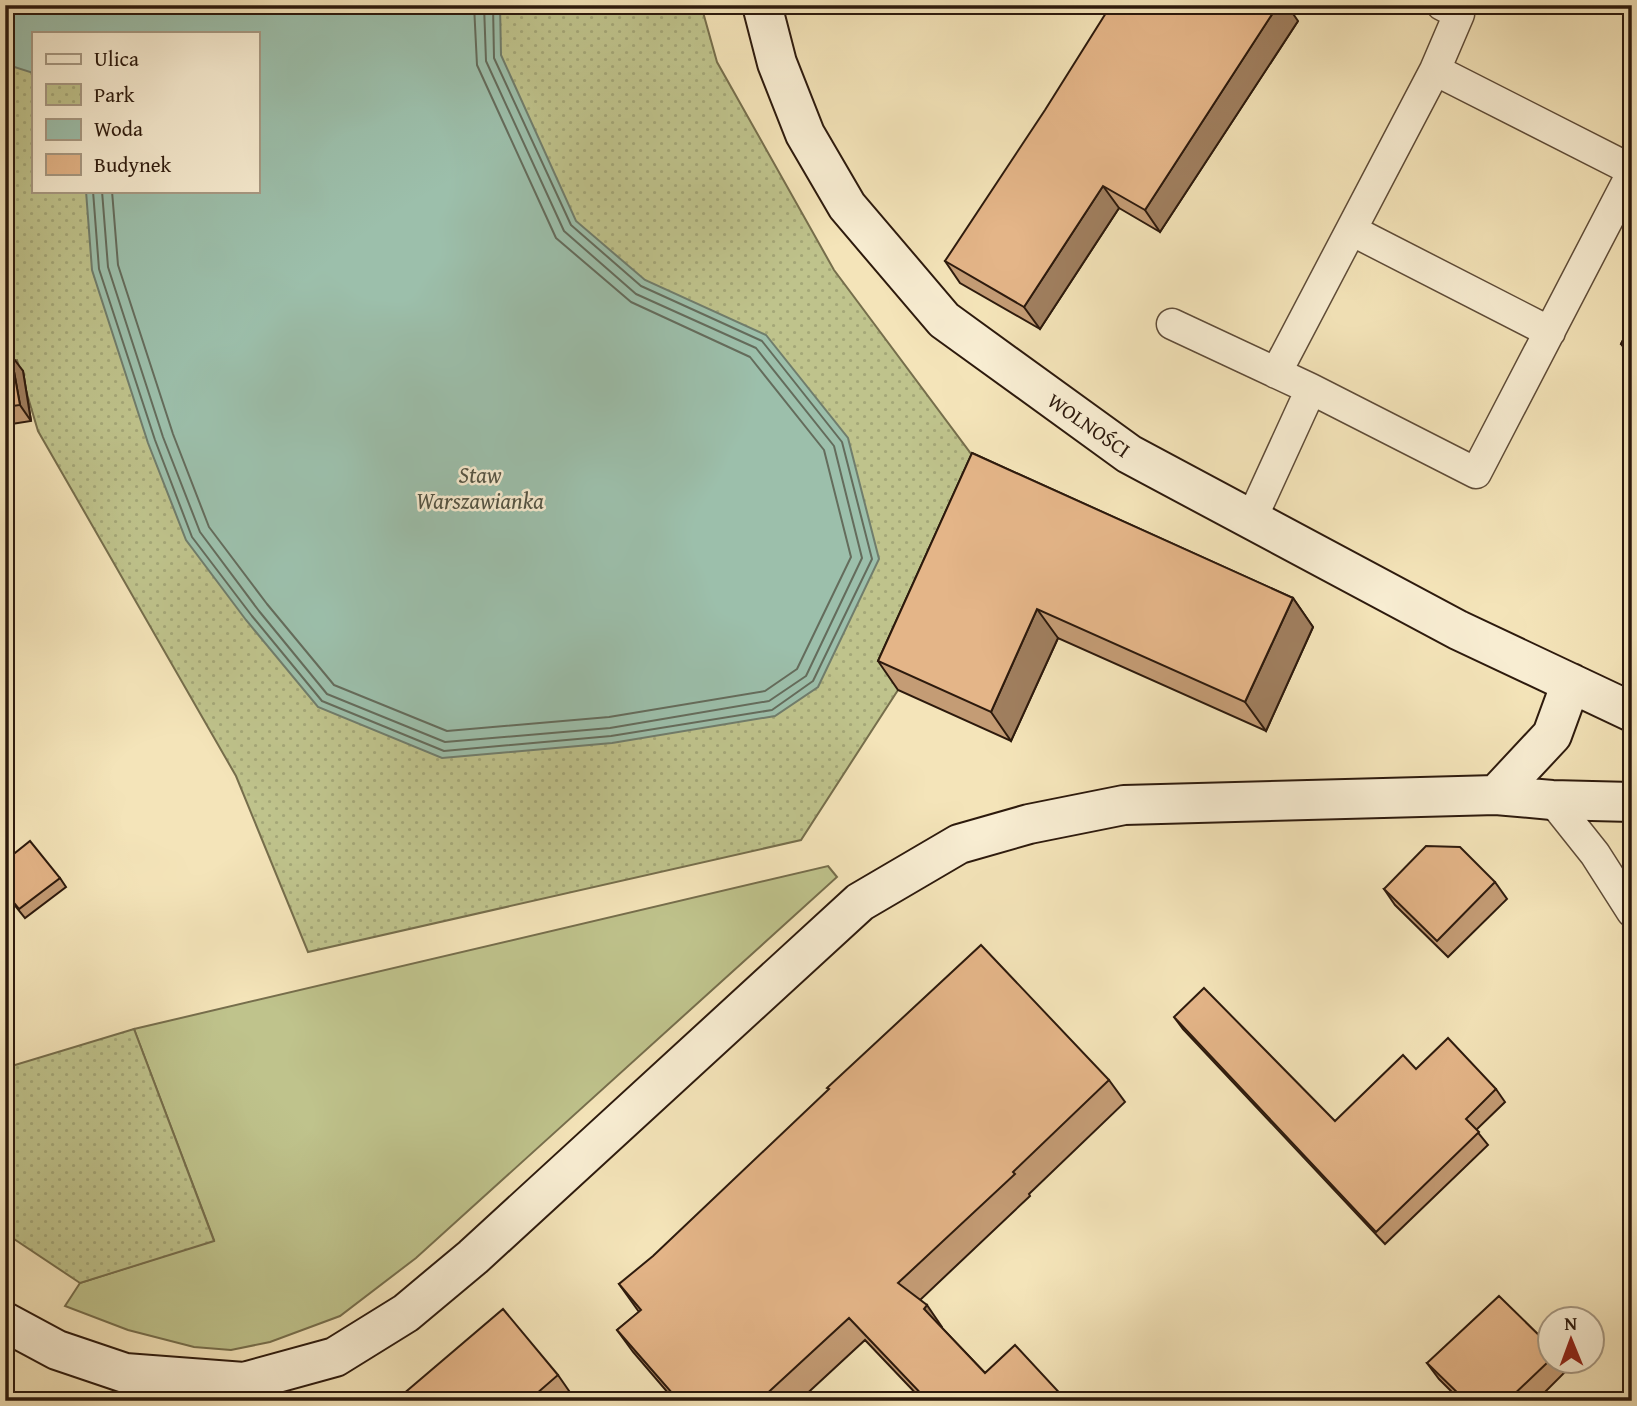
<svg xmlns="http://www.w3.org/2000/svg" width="1637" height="1406" font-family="'Gentium Book Plus',serif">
<defs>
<pattern id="park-dots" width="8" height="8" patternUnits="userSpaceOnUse" patternTransform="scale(1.75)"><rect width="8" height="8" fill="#bfc38c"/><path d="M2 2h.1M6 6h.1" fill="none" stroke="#a4a778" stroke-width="1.8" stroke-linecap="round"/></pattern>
</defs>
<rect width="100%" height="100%" fill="#f4e4b9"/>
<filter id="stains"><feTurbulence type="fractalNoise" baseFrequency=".00286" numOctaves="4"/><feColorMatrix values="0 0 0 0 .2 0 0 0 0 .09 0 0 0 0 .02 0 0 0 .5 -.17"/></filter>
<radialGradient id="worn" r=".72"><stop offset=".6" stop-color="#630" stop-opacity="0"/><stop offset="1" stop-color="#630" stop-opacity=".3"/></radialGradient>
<!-- grass -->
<path fill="#bfc38c" stroke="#766e4c" stroke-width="2" d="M828,866L837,877L416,1258L340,1316L270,1342L231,1350L194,1347L128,1330L65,1306L80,1283L214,1240L134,1029Z"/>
<!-- park -->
<path fill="url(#park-dots)" stroke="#766e4c" stroke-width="2" fill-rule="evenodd" d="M5,5H701L717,62L834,270L992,482L898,690L801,840L308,952L236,776L38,431L17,360L5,361ZM33,33H257V191H33Z
M134,1029L214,1241L80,1283L5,1233V1068Z"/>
<!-- water -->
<path fill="#9cbfab" stroke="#707d6c" stroke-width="2" d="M5,5H500L501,55L576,221L645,280L766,335L848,438L879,559L818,687L775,716L612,743L442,758L318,707L246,620L186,540L148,443L92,270L86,191H257V33H33V73L5,64Z"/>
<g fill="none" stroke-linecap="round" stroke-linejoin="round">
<!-- shore -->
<path stroke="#646c5c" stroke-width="2" d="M93,191L99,269L155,440L192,537L252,616L322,701L444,751L611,736L772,710L813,681L872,559L842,442L762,341L641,286L571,225L494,58L493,5
M102,191L108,267L163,437L200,532L259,611L327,694L445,742L610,728L769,701L806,676L862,558L834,446L756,348L636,294L564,231L486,61L484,5
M112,191L118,265L173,434L209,527L267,604L334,685L447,731L609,717L765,691L797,669L851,557L824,450L750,357L631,302L556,238L477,65L474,5"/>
<defs>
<path id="lane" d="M1435,70L1459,14L1442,5
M1351,230L1550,332
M1172,324L1311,389L1251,520
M1276,373L1435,70L1632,170
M1311,389L1476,473L1632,173
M1552,800L1595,854L1632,912"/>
<path id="secondary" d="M762,5L777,63L805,134L847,206L944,320L1129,454L1458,630L1632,712
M1496,795L1552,735L1571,683
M5,1322L57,1350L125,1373L244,1382L335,1357L406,1313L473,1257L860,902L959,844L1029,824L1124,805L1496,795L1552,800L1632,802"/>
</defs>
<!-- lane casing -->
<use href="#lane" stroke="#5f4c38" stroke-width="33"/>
<!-- secondary casing -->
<use href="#secondary" stroke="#2d1a0d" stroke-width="42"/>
<!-- lane -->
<use href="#lane" stroke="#f8edd2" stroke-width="30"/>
<!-- secondary -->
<use href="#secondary" stroke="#f8edd2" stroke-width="38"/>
</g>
<!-- wall -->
<path fill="#c49c75" stroke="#2d1a0d" stroke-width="2" d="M1298,21L1160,232L1119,208L1040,329L960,283L945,261Z
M1632,323V359L1621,344Z
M5,356L23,371L31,421L5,425Z
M972,453L1293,598L1313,627L1266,731L1058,638L1011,741L898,690L878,661Z
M60,878L66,887L25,918L5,893Z
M1495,882L1507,899L1448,957L1395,905L1384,889Z
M1174,1017L1335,1121L1496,1089L1505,1102L1476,1130L1488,1145L1385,1244L1183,1029Z
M1109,1080L1125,1102L1029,1194L1030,1196L920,1300L942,1328L985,1373L1067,1401H923L865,1340L799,1401H675L633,1352L617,1330L639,1312L619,1284Z
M1550,1346V1361H1562L1568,1369L1536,1401H1461L1439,1379L1427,1363Z
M558,1375L576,1401H395Z"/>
<!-- shaded-wall -->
<path fill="#a07f5f" stroke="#2d1a0d" stroke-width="2" d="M1278,5H1287L1298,21L1160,232L1145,210Z
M1103,186L1119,208L1040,329L1024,307Z
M11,355L23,371L31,421L20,405Z
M1293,598L1313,627L1266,731L1245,702Z
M1037,609L1058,638L1011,741L991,712Z
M927,1305L942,1327L940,1331L924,1309Z"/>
<!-- building -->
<path fill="#e4b588" stroke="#2d1a0d" stroke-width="2" d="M1111,5H1278L1145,210L1103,186L1024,307L945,261L1045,110Z
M1632,323V349L1621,344Z
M11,355L20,405L5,407V356Z
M972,453L1293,598L1245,702L1037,609L991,712L878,661Z
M30,841L60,878L19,909L5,892V861Z
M1426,846L1460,847L1495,882L1437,941L1384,889Z
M981,945L1109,1080L1013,1172L1015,1174L898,1283L927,1305L924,1309L985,1373L1015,1345L1067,1401H928L849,1318L759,1401H679L617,1330L641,1310L619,1284L653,1256L829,1089L827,1088Z
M1204,988L1335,1121L1403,1055L1416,1069L1448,1038L1496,1089L1466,1119L1479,1132L1376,1232L1174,1017Z
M1499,1296L1550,1346V1360L1507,1401H1466L1427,1363Z
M503,1309L558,1375L528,1401H395Z"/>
<g text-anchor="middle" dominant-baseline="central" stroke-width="5" stroke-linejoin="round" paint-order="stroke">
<!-- street labels -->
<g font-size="21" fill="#2d1a0d" stroke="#f8edd2">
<text transform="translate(1089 425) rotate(35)">WOLNOŚCI</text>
</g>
<!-- water labels -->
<g font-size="23" font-style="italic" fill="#545444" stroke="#f8edd2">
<text x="480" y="474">Staw<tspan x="480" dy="26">Warszawianka</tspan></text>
</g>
</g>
<!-- margin -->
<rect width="1637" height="1406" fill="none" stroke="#f4e4b9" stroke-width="28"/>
<rect x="7" y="7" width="1623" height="1392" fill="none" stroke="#2d1a0d" stroke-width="3.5"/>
<rect x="14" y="14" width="1609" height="1378" fill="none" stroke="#2d1a0d" stroke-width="2"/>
<!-- legend -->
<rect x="32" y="32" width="228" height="161" fill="#f8edd2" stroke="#a79983" stroke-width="2"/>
<rect x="46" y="54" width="35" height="10" fill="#f8edd2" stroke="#a79983" stroke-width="2"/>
<text x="94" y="66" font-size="21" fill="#2d1a0d">Ulica</text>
<rect x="46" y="84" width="35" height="21" fill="url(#park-dots)" stroke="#a79983" stroke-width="2"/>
<text x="94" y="102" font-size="21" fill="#2d1a0d">Park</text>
<rect x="46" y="119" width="35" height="21" fill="#9cbfab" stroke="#a79983" stroke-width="2"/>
<text x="94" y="136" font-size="21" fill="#2d1a0d">Woda</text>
<rect x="46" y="154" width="35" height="21" fill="#e4b588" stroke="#a79983" stroke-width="2"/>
<text x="94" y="172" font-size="21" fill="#2d1a0d">Budynek</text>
<!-- north arrow -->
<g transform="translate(1571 1340) rotate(359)"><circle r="33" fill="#f8edd2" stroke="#a79983" stroke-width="2"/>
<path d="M0-5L12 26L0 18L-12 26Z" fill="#8f2418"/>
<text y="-10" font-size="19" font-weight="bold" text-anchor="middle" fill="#2d1a0d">N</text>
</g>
<rect width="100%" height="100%" filter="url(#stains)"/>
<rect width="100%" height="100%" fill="url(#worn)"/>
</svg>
